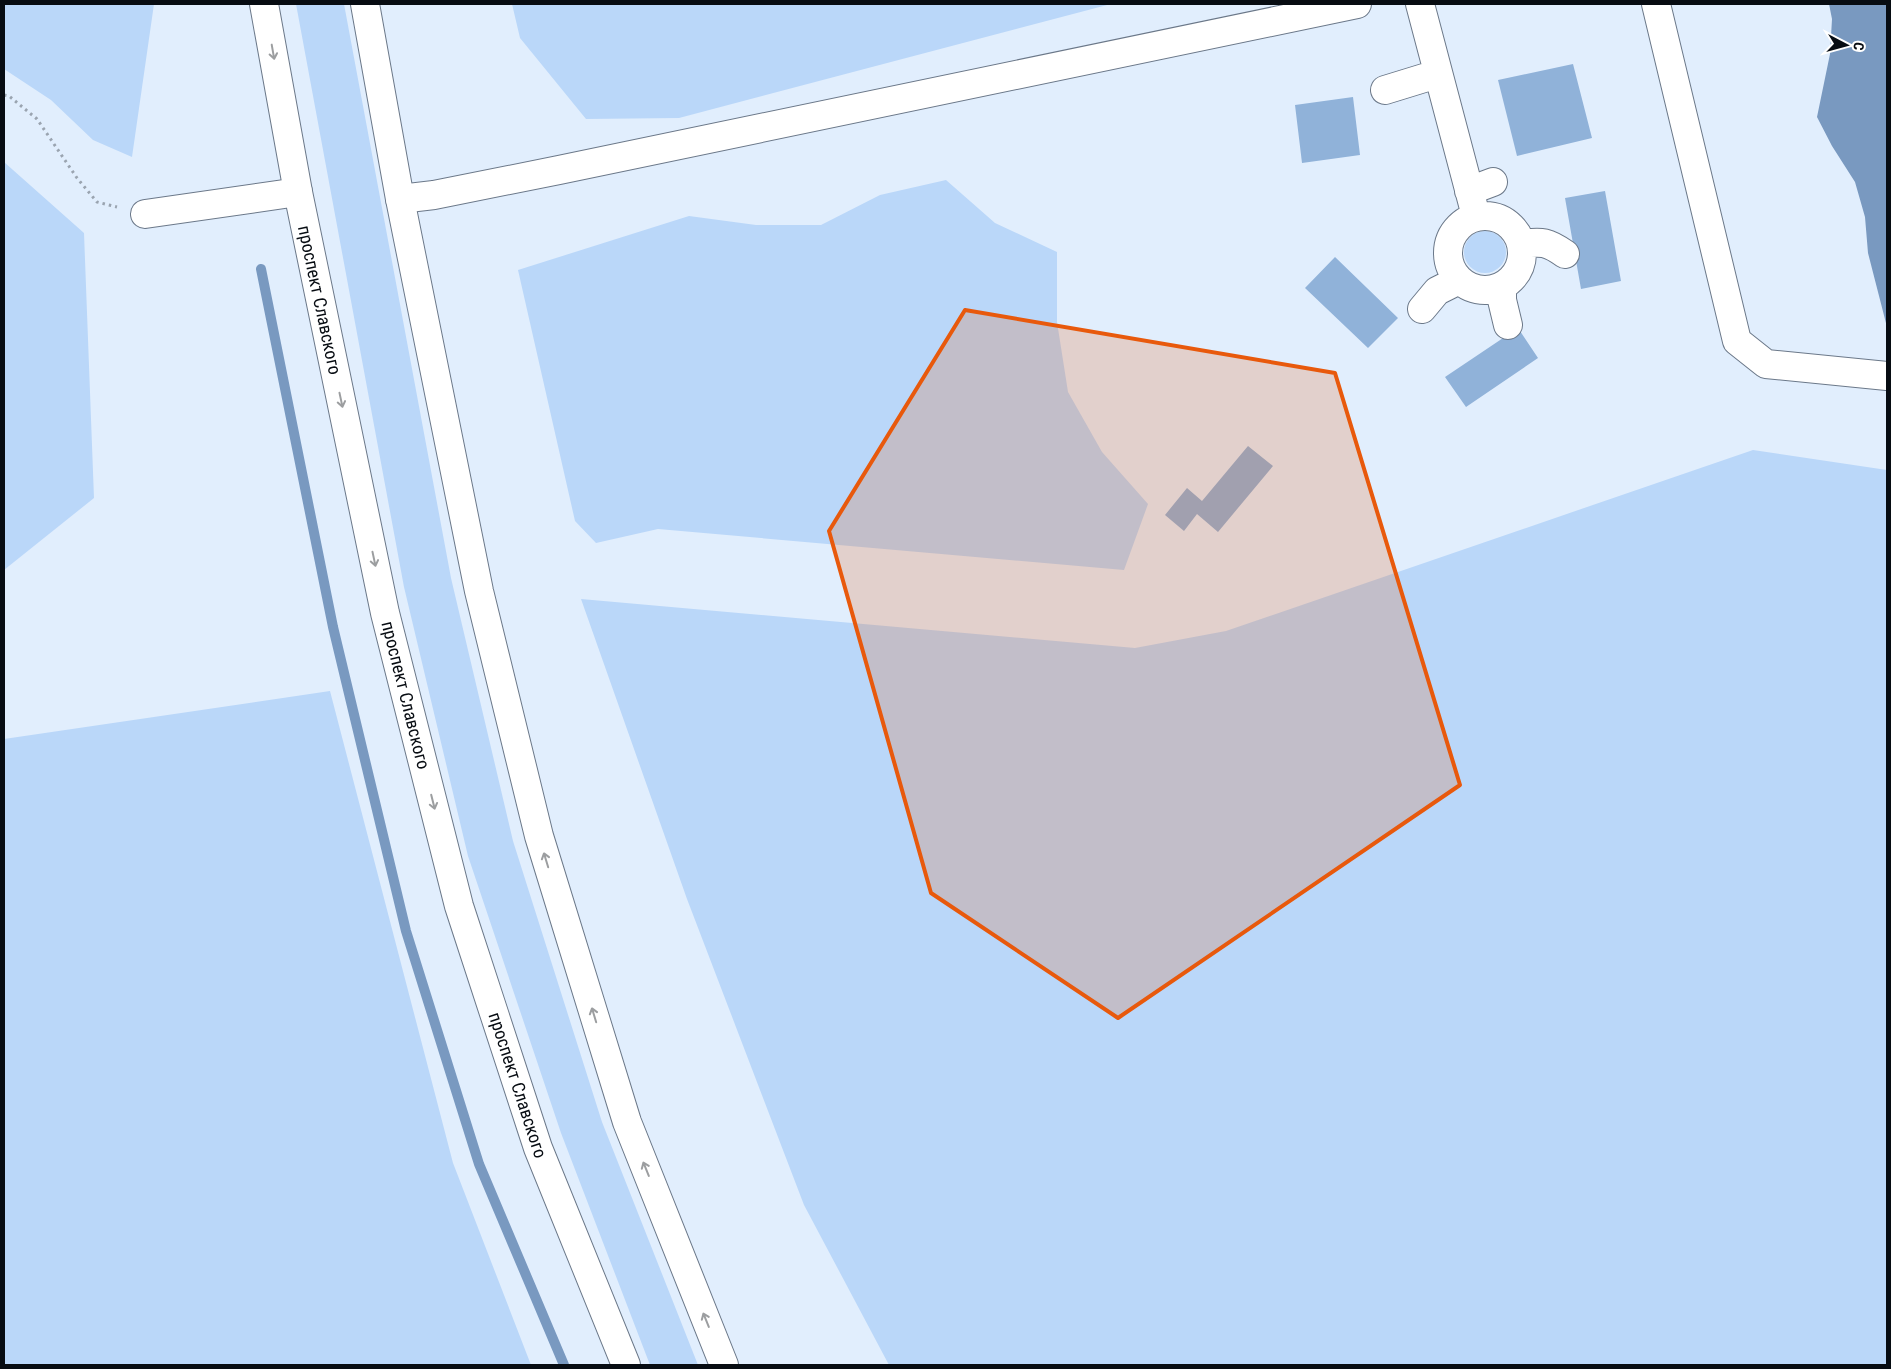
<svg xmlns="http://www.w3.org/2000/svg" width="1891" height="1369" font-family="'Roboto Condensed',sans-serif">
<rect width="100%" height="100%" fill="#e1eefd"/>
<!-- green -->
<path fill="#bad7f9" d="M4,4H154L132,157L93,140L51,100L4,69Z
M296,4H344L451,578L513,841L602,1122L698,1365H650L561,1133L468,856L404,587Z
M512,4H1111L679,118L586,119L520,38Z
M4,162L84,233L94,498L4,570Z
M946,180L995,223L1057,252V322L1068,392L1102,452L1148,504L1124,570L658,529L596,543L575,521L518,270L689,216L756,225H821L880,195Z
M1464 252a21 21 0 1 1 42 0a21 21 0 1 1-42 0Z
M1753,450L1887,470V1365H889L804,1205L687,899L581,599L1135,648L1226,631Z
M330,691L453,1163L531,1365H4V739Z"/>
<!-- water -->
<path fill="#7999c0" d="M1829,4H1887V327L1868,253L1865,217L1855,182L1832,146L1817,117L1830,54L1832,19Z"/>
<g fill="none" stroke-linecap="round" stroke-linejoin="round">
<!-- stream -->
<path stroke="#7999c0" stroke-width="10" d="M261,269L333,627L406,931L479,1164L564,1365"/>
</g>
<!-- building -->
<path fill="#90b2d9" d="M1573,64L1592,138L1517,156L1498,80Z
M1353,97L1360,155L1302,163L1295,105Z
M1605,191L1621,281L1581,289L1565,198Z
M1335,257L1398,318L1368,348L1305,288Z
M1518,328L1538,358L1466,407L1445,377Z
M1248,446L1273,466L1218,532L1197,514L1184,531L1165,515L1187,488L1202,501Z"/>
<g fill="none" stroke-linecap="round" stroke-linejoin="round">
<defs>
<path id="minor" d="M1420,4L1476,216
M1656,4L1737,341L1766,364L1887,376
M1385,90L1437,74
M1469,191L1493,182
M400,199L434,195L559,170L1357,4
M145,214L298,192
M1448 253a37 37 0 1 1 74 0a37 37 0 1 1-74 0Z
M1522,244C1542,241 1548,242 1565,254
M1502,286V300L1508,325
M1422,309L1437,291L1459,280"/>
<path id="major" d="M264,4L298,192L385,613L459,906L538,1148L626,1365
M365,4L400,199L479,591L539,836L627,1122L724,1365"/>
</defs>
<!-- minor casing -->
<use href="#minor" stroke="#6b7889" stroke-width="30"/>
<!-- major casing -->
<use href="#major" stroke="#6b7889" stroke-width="30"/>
<!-- path -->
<path stroke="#9aa4b0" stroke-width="3" stroke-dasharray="2.5 4" stroke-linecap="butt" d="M4,95L9,96L37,119L77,178L97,202L117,207"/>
<!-- minor -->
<use href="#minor" stroke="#fff" stroke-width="28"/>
<!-- major -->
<use href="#major" stroke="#fff" stroke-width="28"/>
</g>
<!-- one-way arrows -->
<defs><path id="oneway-shaft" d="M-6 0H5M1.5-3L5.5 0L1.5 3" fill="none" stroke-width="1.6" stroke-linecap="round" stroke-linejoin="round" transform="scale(1.25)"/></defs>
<g stroke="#9c9ea0">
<use href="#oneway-shaft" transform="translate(273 52) rotate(80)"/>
<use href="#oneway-shaft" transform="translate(341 400) rotate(78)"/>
<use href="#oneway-shaft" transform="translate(374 559) rotate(78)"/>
<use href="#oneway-shaft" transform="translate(433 802) rotate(76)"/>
<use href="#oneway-shaft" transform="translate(546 860) rotate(-107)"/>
<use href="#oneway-shaft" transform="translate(594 1015) rotate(-107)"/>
<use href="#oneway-shaft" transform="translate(646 1169) rotate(-112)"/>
<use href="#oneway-shaft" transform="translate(706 1320) rotate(-112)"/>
</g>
<!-- marked area -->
<path fill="#e8590c" fill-opacity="0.2" stroke="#e8590c" stroke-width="4" stroke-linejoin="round" d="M965,310L1335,373L1460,785L1118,1018L931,893L829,531Z"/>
<g text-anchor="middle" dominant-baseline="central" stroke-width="4.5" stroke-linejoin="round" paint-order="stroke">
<!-- street labels -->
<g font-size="18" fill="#070c12" stroke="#fff">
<text transform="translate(320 300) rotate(78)">проспект Славского</text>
<text transform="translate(406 695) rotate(76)">проспект Славского</text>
<text transform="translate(518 1085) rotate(72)">проспект Славского</text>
</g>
</g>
<!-- border -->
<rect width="1891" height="1369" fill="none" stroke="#070c12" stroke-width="10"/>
<!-- north arrow -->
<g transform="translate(1846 45) rotate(96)" stroke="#ffffff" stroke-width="4" paint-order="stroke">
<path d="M0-4L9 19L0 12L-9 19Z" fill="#070c12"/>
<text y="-8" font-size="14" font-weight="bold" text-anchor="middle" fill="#070c12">С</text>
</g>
</svg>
